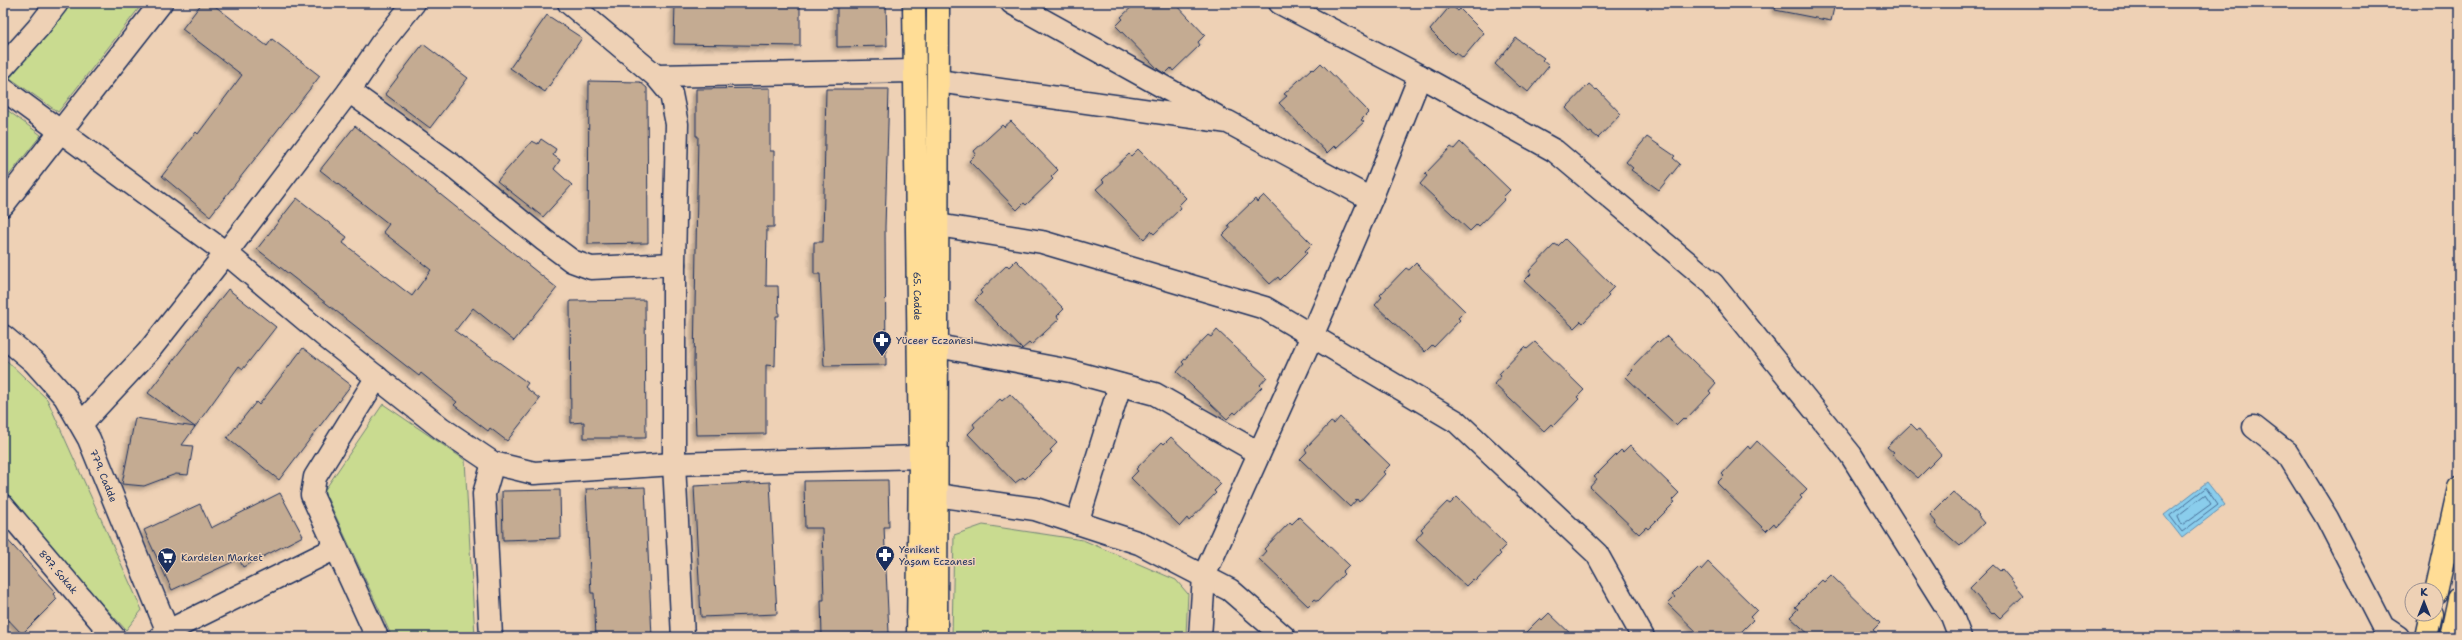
<svg xmlns="http://www.w3.org/2000/svg" width="2462" height="640" font-family="'Shantell Sans',sans-serif">
<defs>
<filter id="shadow"><feDropShadow dx="-3.5" dy="3.5" stdDeviation="2" flood-color="#0004"/></filter>
</defs>
<rect width="100%" height="100%" fill="#eed1b5"/>
<filter id="ink" filterUnits="userSpaceOnUse"><feTurbulence type="fractalNoise" baseFrequency=".025" numOctaves="2"/><feDisplacementMap in="SourceGraphic" scale="8" xChannelSelector="R" yChannelSelector="G"/><feConvolveMatrix kernelMatrix="1 2 1 2 8 2 1 2 1" color-interpolation-filters="sRGB"/></filter>
<g filter="url(#ink)">
<!-- green -->
<path fill="#c9db90" stroke="#728577" d="M69,3H143L58,112L10,78Z
M3,107L41,135L3,183Z
M3,357L47,399L142,610L126,630L35,532L3,493Z
M383,404L465,460L475,637H392L324,491Z
M983,525L1083,540L1176,580L1188,594L1186,635L952,637L954,535Z"/>
<!-- water -->
<path fill="#8acdec" stroke="#5e8eb3" d="M2207,482L2225,505L2182,538L2164,515Z"/>
<g fill="none" stroke-linecap="round" stroke-linejoin="round">
<!-- shore -->
<path stroke="#476e97" stroke-width="1" d="M2206,488L2218,505L2182,532L2170,516Z
M2205,495L2211,504L2182,525L2178,516Z"/>
</g>
<!-- building -->
<path fill="#c4ab92" stroke="#1b2f5e" filter="url(#shadow)" d="M202,3H211L267,46L272,39L320,76L210,216L162,176L196,132L198,134L242,75L182,29Z
M675,3H800V46L674,44Z
M837,3H886L887,46L837,47Z
M1136,3H1175L1205,35L1198,42L1200,45L1173,71L1171,68L1165,74L1159,70L1116,26L1123,19L1121,17Z
M1776,3H1835L1831,21L1775,10Z
M1451,5L1458,11L1460,9L1484,33L1463,58L1456,52L1454,54L1430,30Z
M547,15L582,38L545,92L510,68Z
M1516,38L1544,58L1542,60L1549,66L1528,92L1521,86L1520,87L1495,64Z
M423,44L468,78L430,128L385,94Z
M1321,63L1369,112L1361,120L1364,122L1336,148L1334,146L1327,153L1279,103L1287,96L1284,94L1312,68L1314,70Z
M589,81L640,82L647,88L648,243L588,244Z
M1589,84L1596,90L1597,89L1621,114L1598,138L1591,132L1589,133L1566,108Z
M770,88V151H774V227H767L766,286H778L779,316H776L775,366L766,365V434L696,435L694,364L698,136H696V89Z
M826,89H889L885,227L886,365L824,366L820,274H814V242H823Z
M1011,121L1058,170L1051,177L1053,179L1026,205L1024,203L1017,210L969,161L976,154L974,151L1002,125L1004,127Z
M355,126L557,288L514,341L473,308L455,331L528,383L525,387L540,399L507,441L490,428L488,431L454,405L457,402L421,373L419,376L257,249L297,198L347,237L343,243L412,296L431,270L383,232L389,224L320,170Z
M1647,137L1675,156L1673,158L1680,164L1659,190L1631,170L1633,168L1626,162Z
M541,139L556,149L553,155L560,160L554,169L572,185L543,217L497,181L532,141L538,144Z
M1460,142L1510,190L1503,197L1505,199L1479,226L1477,224L1470,231L1420,184L1427,176L1425,174L1451,147L1454,149Z
M1138,149L1186,198L1179,205L1181,208L1154,234L1151,231L1144,239L1096,189L1104,182L1102,180L1129,154L1131,156Z
M1264,195L1312,244L1305,251L1307,253L1280,280L1278,277L1270,284L1223,235L1230,228L1228,225L1255,199L1257,202Z
M1565,239L1614,287L1607,294L1609,296L1583,323L1581,321L1574,328L1524,281L1531,274L1529,271L1555,244L1558,246Z
M1016,260L1064,309L1057,316L1059,319L1031,345L1029,343L1022,349L975,300L982,293L980,291L1007,265L1009,267Z
M1416,263L1465,311L1458,318L1460,320L1434,347L1432,345L1425,352L1375,305L1382,297L1380,295L1406,268L1409,270Z
M228,289L276,327L243,369L239,366L195,427L148,393Z
M645,300L646,438H584V422L571,423L570,301Z
M1217,330L1267,377L1260,385L1262,387L1236,414L1234,412L1227,419L1177,372L1184,364L1182,362L1208,335L1211,337Z
M1667,336L1716,383L1709,391L1711,393L1685,420L1683,418L1676,425L1626,377L1633,370L1631,368L1657,341L1659,343Z
M1535,342L1584,390L1577,397L1579,399L1553,426L1551,424L1544,431L1494,384L1501,376L1499,374L1525,347L1527,349Z
M303,348L351,385L279,480L227,438L256,402L259,405Z
M1010,394L1057,443L1050,450L1052,452L1025,479L1023,477L1015,483L968,434L975,427L973,424L1000,399L1002,401Z
M1340,417L1390,465L1383,472L1385,474L1359,502L1357,499L1350,507L1300,459L1307,452L1305,449L1331,422L1334,424Z
M135,418L195,427L182,445L193,446L188,475L176,474L144,486L122,484Z
M1911,424L1917,430L1919,429L1941,455L1918,478L1892,455L1894,453L1887,447Z
M1171,437L1221,484L1214,491L1216,493L1189,521L1187,518L1180,526L1131,478L1138,471L1136,469L1162,442L1164,444Z
M1757,441L1807,489L1800,496L1802,498L1776,526L1774,523L1766,531L1717,483L1724,476L1722,474L1748,446L1750,449Z
M1630,445L1679,493L1672,500L1675,502L1648,529L1646,527L1639,534L1590,487L1597,479L1594,477L1621,450L1623,452Z
M888,480L889,527H884L889,633L822,635L821,600H824L822,528H805L804,481Z
M770,482L777,614L701,617L694,486Z
M645,487L652,637H596L594,593H591L586,489Z
M560,490L561,538L503,540L502,491Z
M1953,492L1979,515L1978,516L1984,523L1960,546L1935,524L1936,522L1930,515Z
M280,493L303,536L243,567L239,559L172,590L144,530L200,504L211,528Z
M1457,497L1506,545L1499,552L1501,554L1475,581L1473,579L1466,586L1416,539L1423,531L1421,529L1447,502L1450,504Z
M1299,517L1349,565L1342,572L1344,574L1318,601L1315,599L1308,606L1259,559L1266,551L1264,549L1290,522L1292,524Z
M3,535L55,592L53,594L57,599L22,634L3,614Z
M1708,562L1757,610L1750,617L1753,620L1736,637H1702L1668,604L1675,597L1672,595L1699,568L1701,570Z
M1993,565L2000,571L2002,569L2024,595L2000,618L1994,612L1992,614L1970,588Z
M1831,575L1880,623L1873,630L1881,637H1812L1790,617L1798,609L1795,607L1822,580L1824,582Z
M1549,613L1574,637H1521L1540,618L1542,620Z"/>
<g fill="none" stroke-linecap="round" stroke-linejoin="round">
<defs>
<g id="minor">
<path d="M569,3L656,76L671,94L677,124L674,264V464L683,637"/>
<path d="M1012,3L1216,116"/>
<path d="M1280,3L1420,76L1555,151L1713,284L1851,455L1952,616L1960,637"/>
<path d="M3,67L38,28L57,3"/>
<path d="M656,76L914,71"/>
<path d="M938,81L1228,122L1371,199"/>
<path d="M3,89L226,253L327,338L441,428L493,463L534,473L674,464L920,457"/>
<path d="M349,91L452,165L544,240L572,261L591,268L674,264"/>
<path d="M3,205L161,3"/>
<path d="M938,225L1042,242L1265,308L1457,422L1597,554L1643,637"/>
<path id="s1" d="M3,336L34,362L65,397L89,439L170,637"/>
<path d="M937,346L1070,371L1155,394L1259,453"/>
<path d="M81,424L148,352L226,253L349,91L381,44L414,3"/>
<path d="M2254,427L2287,453L2327,518L2383,627L2398,637"/>
<path d="M936,495L1035,509L1139,543L1230,590L1284,637"/>
<path id="s2" d="M3,506L114,637"/>
<path d="M1077,523L1120,385"/>
<path d="M161,637L168,631L336,548"/>
<path d="M377,637L312,495L315,477L377,377"/>
<path d="M491,637L484,494L493,463"/>
<path d="M1200,637L1204,576L1312,336L1371,199L1420,76"/>
</g>
<g id="major">
<path id="s3" d="M914,3L920,457L918,637"/>
<path d="M2436,592L2459,488"/>
<path d="M936,637L938,3"/>
<path d="M2426,637L2431,614"/>
<path d="M2451,637L2459,599"/>
</g>
</defs>
<!-- minor casing -->
<use href="#minor" stroke="#1b2f5e" stroke-width="25"/>
<!-- major casing -->
<use href="#major" stroke="#1b2f5e" stroke-width="25"/>
<!-- minor -->
<use href="#minor" stroke="#eed1b5" stroke-width="22"/>
<!-- major -->
<use href="#major" stroke="#ffdd96" stroke-width="22"/>
</g>
</g>
<!-- icons -->
<defs>
<symbol id="pharmacy-pin" viewBox="-11 -11 22 30"><path d="M0 17L-7.5 6A9.5 9.5 0 1 1 7.5 6Z" fill="#1b2f5e" stroke="#eed1b5"/><path d="M-2-6h4v4h4v4h-4v4h-4v-4h-4v-4h4Z" fill="#fff"/></symbol>
<symbol id="supermarket-pin" viewBox="-11 -11 22 30"><path d="M0 17L-7.5 6A9.5 9.5 0 1 1 7.5 6Z" fill="#1b2f5e" stroke="#eed1b5"/><path d="M-6-5.5h2.5l.6 2H6L4.5 2H-2.5L-4.4-4H-6ZM-1.5 3.2a1.3 1.3 0 1 0 .1 0ZM3 3.2a1.3 1.3 0 1 0 .1 0Z" fill="#fff"/></symbol>
</defs>
<g fill-rule="evenodd">
<use href="#pharmacy-pin" x="871" y="329" width="22" height="30"/>
<use href="#pharmacy-pin" x="874" y="544" width="22" height="30"/>
<use href="#supermarket-pin" x="156" y="546" width="22" height="30"/>
</g>
<g text-anchor="middle" dominant-baseline="central" stroke-width="3" stroke-linejoin="round" paint-order="stroke">
<!-- street labels -->
<g font-size="10" fill="#1b2f5e" stroke="#eed1b5">
<text stroke="none"><textPath href="#s3" startOffset="293">65. Cadde</textPath></text>
<text stroke="none"><textPath href="#s1" startOffset="175">779. Cadde</textPath></text>
<text stroke="none"><textPath href="#s2" startOffset="86">897. Sokak</textPath></text>
</g>
<!-- poi labels -->
<g font-size="10" fill="#1b2f5e" stroke="#eed1b5" text-anchor="start">
<text x="896" y="340">Yüceer Eczanesi</text>
<text x="899" y="549">Yenikent<tspan x="899" dy="12">Yaşam Eczanesi</tspan></text>
<text x="181" y="557">Kardelen Market</text>
</g>
</g>
<!-- margin -->
<rect width="2462" height="640" fill="none" stroke="#eed1b5" stroke-width="16"/>
<rect x="8" y="8" width="2446" height="624" fill="none" stroke="#1b2f5e" stroke-width="1.5" filter="url(#ink)"/>
<!-- north arrow -->
<g transform="translate(2424 602)"><circle r="19" fill="#eed1b5" stroke="#9a9092"/>
<path d="M0-3L7 15L0 10L-7 15Z" fill="#1b2f5e"/>
<text y="-6" font-size="11" font-weight="bold" text-anchor="middle" fill="#1b2f5e">K</text>
</g>
</svg>
